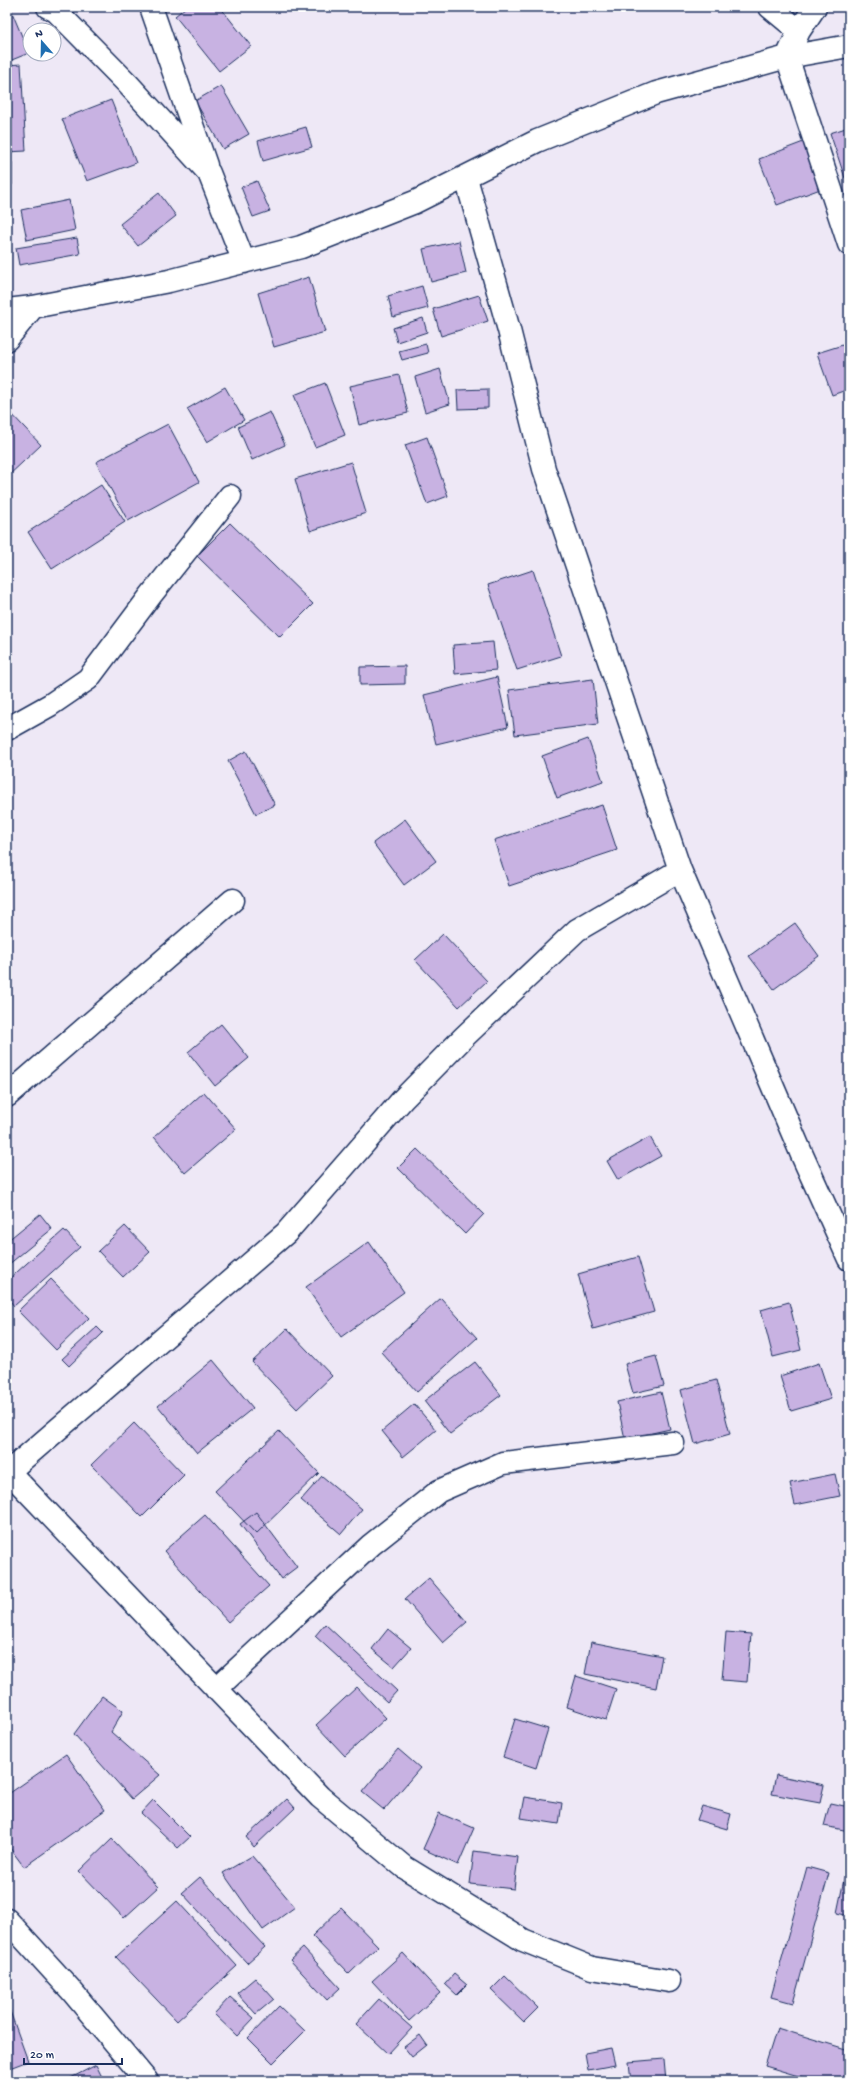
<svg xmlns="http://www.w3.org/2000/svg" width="856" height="2088" font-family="'Gochi Hand',sans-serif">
<rect width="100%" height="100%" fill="#eee8f6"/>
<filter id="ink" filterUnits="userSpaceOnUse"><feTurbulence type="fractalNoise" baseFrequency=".025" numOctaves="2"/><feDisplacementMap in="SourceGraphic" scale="8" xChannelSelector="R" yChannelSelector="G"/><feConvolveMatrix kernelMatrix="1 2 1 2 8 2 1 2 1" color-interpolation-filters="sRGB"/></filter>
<g filter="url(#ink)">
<!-- building -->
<path fill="#c8b2e2" stroke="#1b2f5e" d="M186,7H220L251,46L219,71L175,16Z
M11,10L29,53L7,62V12Z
M21,64L26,151L7,152V65Z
M221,86L249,134L223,149L195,101Z
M111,100L136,163L87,181L62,119Z
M306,127L312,147L263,161L258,141Z
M849,127V177L845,178L830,133Z
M806,141L823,188L777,205L759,159Z
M7,162H12V185H7Z
M257,181L270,211L253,217L241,187Z
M159,193L176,216L138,246L120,224Z
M69,200L75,230L27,240L21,210Z
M77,238L80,254L19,265L16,248Z
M459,241L466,273L431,282L423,249Z
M309,277L325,332L274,347L258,293Z
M422,286L428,308L393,317L388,296Z
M479,295L488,321L441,336L433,309Z
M423,318L427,332L397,342L393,328Z
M849,343V389L832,395L817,353Z
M426,344L428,353L402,360L399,351Z
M440,369L450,404L425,412L415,377Z
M399,375L408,413L359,425L350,386Z
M325,383L345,435L315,447L294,395Z
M225,387L244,420L207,442L187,409Z
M488,389V408L458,409L457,390Z
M7,409L41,445L7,477Z
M270,412L285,445L252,460L238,427Z
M168,424L199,482L128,521L96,462Z
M427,437L448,496L427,504L405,445Z
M351,462L366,513L310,531L295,479Z
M101,485L125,522L52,569L28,532Z
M230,523L313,604L280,637L197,556Z
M533,570L561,656L517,670L488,585Z
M7,594L12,599L7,604Z
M493,642L496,670L455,674L453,645Z
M405,666V684L360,685V667Z
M497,677L508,727L436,744L424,695Z
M593,679L598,724L515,735L509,690Z
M588,739L603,781L557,798L542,756Z
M246,751L275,805L256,814L228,761Z
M602,805L617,850L509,886L494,840Z
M405,819L436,861L404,885L373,843Z
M795,923L819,956L774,989L749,956Z
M443,934L487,981L459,1007L415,960Z
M221,1024L249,1058L215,1086L188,1052Z
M204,1092L236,1129L185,1173L154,1137Z
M650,1137L661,1156L618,1180L607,1161Z
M417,1149L484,1214L465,1234L398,1168Z
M40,1214L52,1229L8,1265L7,1241Z
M125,1226L150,1252L123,1277L98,1251Z
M64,1230L80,1247L14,1306L7,1297V1281Z
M369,1242L404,1292L341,1337L306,1287Z
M638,1257L654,1312L593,1329L578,1274Z
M51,1279L89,1318L56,1350L18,1311Z
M441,1298L477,1338L417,1392L381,1352Z
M789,1302L801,1350L773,1357L761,1310Z
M97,1327L103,1333L69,1366L62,1359Z
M287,1329L332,1376L297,1409L252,1362Z
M656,1356L664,1386L633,1393L625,1364Z
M213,1360L253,1408L197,1453L158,1406Z
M475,1362L501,1395L450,1434L424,1401Z
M819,1363L831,1399L791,1411L780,1376Z
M716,1380L730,1434L695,1444L681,1390Z
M661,1392L670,1429L625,1439L617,1402Z
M414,1404L436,1430L403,1457L382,1431Z
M134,1423L184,1475L142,1517L91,1465Z
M279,1431L319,1473L256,1534L215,1491Z
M835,1474L840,1496L795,1505L790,1483Z
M322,1476L362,1509L341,1534L301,1500Z
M256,1512L297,1567L281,1579L240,1524Z
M205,1515L269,1586L228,1622L164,1551Z
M429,1578L467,1622L443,1643L405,1599Z
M325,1624L397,1691L387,1702L315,1636Z
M388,1629L411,1648L394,1667L372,1649Z
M726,1632L751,1634L747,1682L722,1680Z
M591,1642L662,1656L656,1688L585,1674Z
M576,1676L616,1689L606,1720L567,1707Z
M357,1687L386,1718L345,1756L316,1725Z
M102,1696L123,1711L111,1732L160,1775L132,1799L74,1734Z
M515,1719L548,1729L536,1768L503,1757Z
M398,1749L420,1768L384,1810L362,1792Z
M66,1754L105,1810L24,1867L7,1844V1795Z
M776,1775L824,1785L820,1803L772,1794Z
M525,1797L562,1803L559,1824L521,1818Z
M287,1799L295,1808L254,1847L246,1837Z
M153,1800L190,1837L178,1848L141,1813Z
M830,1803L849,1807V1831L824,1826Z
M702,1806L731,1814L727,1829L697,1820Z
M439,1813L474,1828L458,1865L423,1849Z
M112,1839L158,1887L124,1918L79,1871Z
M474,1851L518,1857L514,1889L470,1884Z
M849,1855V1916L837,1913Z
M252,1856L295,1907L263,1930L223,1873Z
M807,1867L829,1873L793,2003L771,1997Z
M200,1877L265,1947L247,1963L182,1893Z
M177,1901L237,1966L177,2021L116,1957Z
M341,1908L378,1946L349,1974L312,1936Z
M303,1948L340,1988L327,2000L290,1960Z
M403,1953L440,1993L409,2021L372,1981Z
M454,1974L467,1985L457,1995L445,1984Z
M505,1976L538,2008L524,2022L491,1990Z
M255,1978L274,1999L256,2014L237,1993Z
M230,1997L254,2018L237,2036L214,2014Z
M379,1999L412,2028L388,2054L356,2024Z
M7,2003L28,2061L7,2069Z
M279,2006L305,2031L273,2063L248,2038Z
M777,2028L849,2050V2081H815L765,2066Z
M420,2035L427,2045L412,2057L404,2047Z
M611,2048L615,2065L588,2070L585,2053Z
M664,2059L666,2081H631L629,2062Z
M96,2065L104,2081H65Z"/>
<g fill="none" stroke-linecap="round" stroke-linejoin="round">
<defs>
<path id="minor" d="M48,7L56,11L127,83L209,173L244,262
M151,7L206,165
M770,7L799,31
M849,46L787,57L849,244
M466,178L509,330L544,469L680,870L802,1155L849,1259
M7,310L33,307L169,281L301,247L415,202L537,141L656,93L787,57L799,31L815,7
M7,339L33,307
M7,729L50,705L88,679L151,595L230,496
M7,1096L233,900
M7,1470L320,1797L404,1867L523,1940L592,1968L669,1981
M7,1473L286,1233L403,1099L464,1037L577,930L680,870
M216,1689L371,1545L439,1491L503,1463L673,1443
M7,1920L70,1989L147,2081"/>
</defs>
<!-- minor casing -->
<use href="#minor" stroke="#1b2f5e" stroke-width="25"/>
<!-- minor -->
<use href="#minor" stroke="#fff" stroke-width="22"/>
</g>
</g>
<!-- margin -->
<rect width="856" height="2088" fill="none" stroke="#fff" stroke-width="24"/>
<rect x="12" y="12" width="832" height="2064" fill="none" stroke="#1b2f5e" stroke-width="1.5" filter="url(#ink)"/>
<!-- north arrow -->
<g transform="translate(42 42) rotate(340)"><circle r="19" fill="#ffffff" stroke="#a4acbf"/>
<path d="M0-3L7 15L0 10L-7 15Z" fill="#1f6fb2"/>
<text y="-6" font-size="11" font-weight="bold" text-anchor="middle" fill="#1b2f5e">N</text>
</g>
<!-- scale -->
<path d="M24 2058v6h98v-6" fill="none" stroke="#1b2f5e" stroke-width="2"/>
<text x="30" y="2058" font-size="12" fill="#1b2f5e" stroke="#ffffff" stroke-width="3" paint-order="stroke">20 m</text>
</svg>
